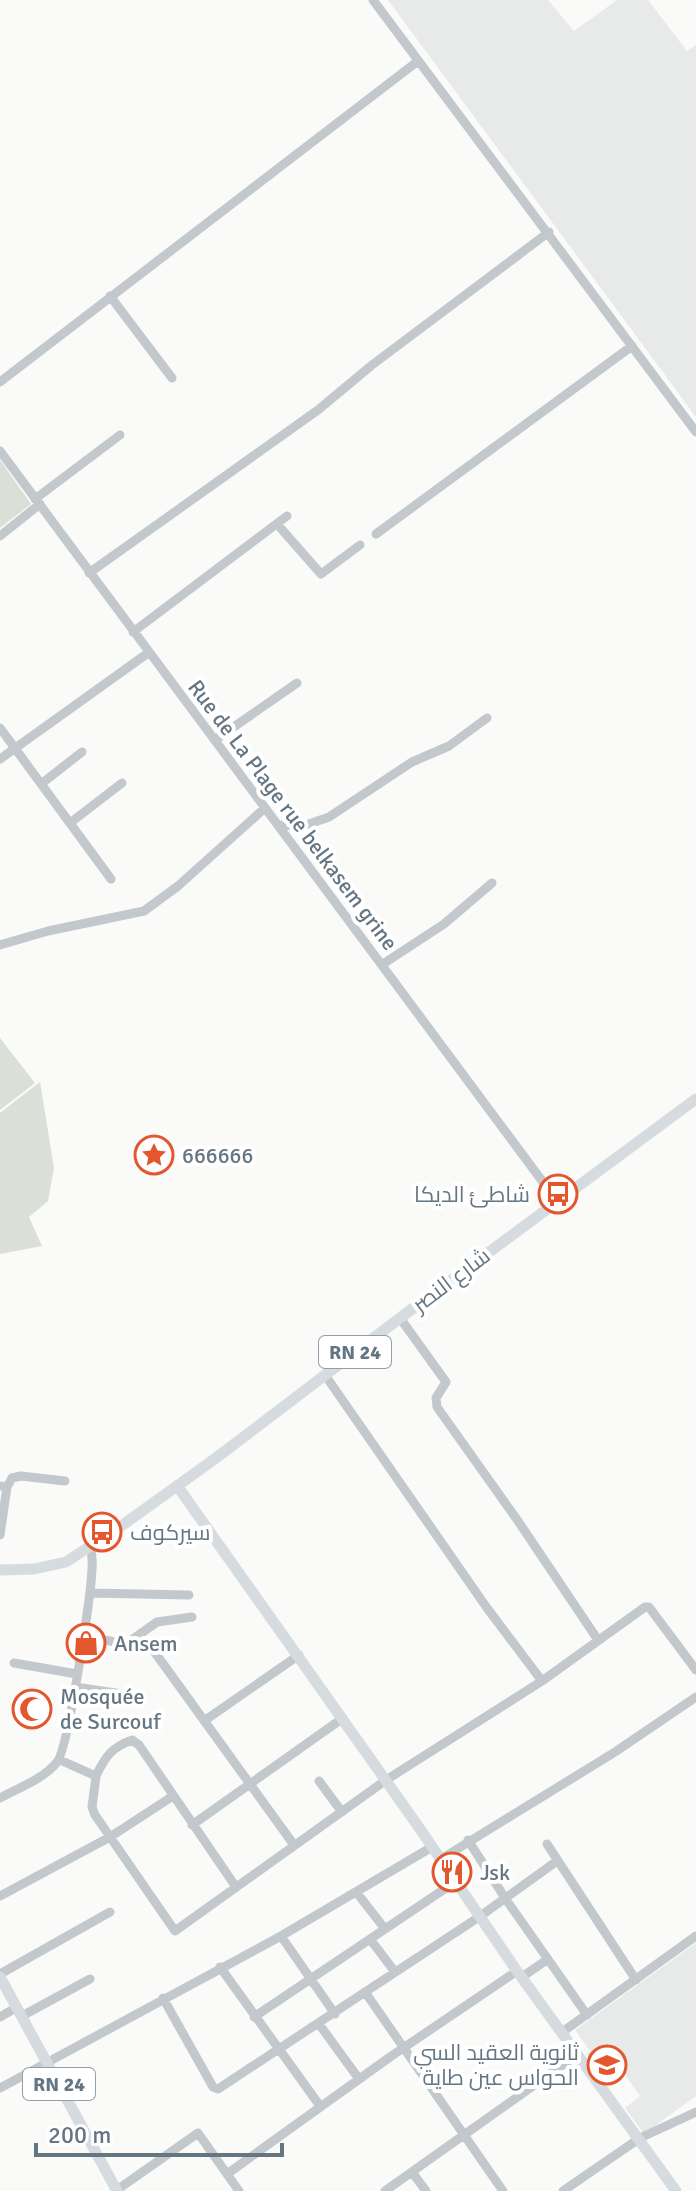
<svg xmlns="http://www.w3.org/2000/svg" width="696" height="2191" font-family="Signika,Cairo,sans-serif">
<rect width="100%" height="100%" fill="#fafaf8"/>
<!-- built -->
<path fill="#e8e9e9" d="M388,0H548L574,31L617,0H648L687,51L696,45V417Z
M696,1943V2096L644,2134L625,2108L640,2096L620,2068L604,2079L586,2054L590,2051L575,2030Z"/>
<!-- green -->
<path fill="#dadfd7" d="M0,460L31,504L0,528Z
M0,1038L35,1083L0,1110Z
M40,1082L54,1168L48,1201L29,1217L42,1246L0,1254V1113Z"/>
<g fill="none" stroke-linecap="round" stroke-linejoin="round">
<!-- minor -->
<path stroke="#c3c8cc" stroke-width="9" d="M373,0L696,432
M110,296L172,378
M0,382L418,61
M0,451C185,701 372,951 557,1201
M35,499L120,435
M277,524L321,574L360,545
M376,534L632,346
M0,536L40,504
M89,573L318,410L372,365L549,232
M133,632L287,516
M0,728L111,879
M215,740L297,683
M0,759L148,653
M41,784L82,752
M70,823L122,783
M279,825L303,826L329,817L412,762L449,746L487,718
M0,945L48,931L144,911L178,886L265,808
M383,964L444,924L492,883
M400,1318L446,1382L436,1398L437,1407L518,1521L598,1640
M325,1375L487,1608L542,1681
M0,1486L7,1487L0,1535
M7,1487L12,1478L21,1476L65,1481
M90,1593L189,1595
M83,1636L126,1644L157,1622L192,1617
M151,1647L294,1845
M14,1663L77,1674
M75,1687L143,1697
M204,1721L299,1655
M60,1760L96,1776L92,1807L95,1815L175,1931L386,1780L542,1681L645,1607H649L696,1670
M96,1776C105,1757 112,1747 132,1740L139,1745L236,1887
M319,1781L342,1812
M0,1798C18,1788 44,1779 57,1762C68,1750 91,1594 92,1569C93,1561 91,1553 91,1545
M192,1825L343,1718
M468,1840L505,1898L587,2015
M547,1844L636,1980
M441,1859L615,1752L696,1697
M357,1893L385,1929
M0,1896L110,1837L173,1796
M281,1936L335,2014
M370,1939L395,1972
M220,1967L320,2106
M0,1974L110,1912
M522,1977L548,1959
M365,1992L503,2191
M163,1998L213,2087L218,2089L479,1917L557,1861
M22,2016L90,1979
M0,2017L17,2007
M254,2017L455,1882
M319,2024L359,2079
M561,2033L696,1936
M0,2088L281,1936L432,1847
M412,2172L426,2191
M227,2174L390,2057L517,1971
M117,2190L198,2133L239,2191
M385,2191L578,2054
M563,2191L640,2138L696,2112"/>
<!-- major -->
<path stroke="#d6dbdf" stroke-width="11" d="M178,1487L418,1826L517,1971L676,2191
M0,1570L34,1569L66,1562L124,1524L216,1458L400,1318L696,1099
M0,1977L117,2191"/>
</g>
<!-- icons -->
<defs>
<symbol id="sight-ring" viewBox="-11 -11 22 22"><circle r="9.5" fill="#fff" stroke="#e4572e" stroke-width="1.5"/><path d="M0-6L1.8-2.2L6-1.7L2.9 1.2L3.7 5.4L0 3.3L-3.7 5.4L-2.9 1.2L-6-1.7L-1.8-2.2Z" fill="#e4572e"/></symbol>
<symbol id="bus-ring" viewBox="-11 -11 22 22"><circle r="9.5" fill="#fff" stroke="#e4572e" stroke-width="1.5"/><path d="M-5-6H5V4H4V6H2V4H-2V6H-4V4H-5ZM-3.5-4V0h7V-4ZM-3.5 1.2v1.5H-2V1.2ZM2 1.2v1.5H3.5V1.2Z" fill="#e4572e"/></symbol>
<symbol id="shop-ring" viewBox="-11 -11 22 22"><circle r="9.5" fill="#fff" stroke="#e4572e" stroke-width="1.5"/><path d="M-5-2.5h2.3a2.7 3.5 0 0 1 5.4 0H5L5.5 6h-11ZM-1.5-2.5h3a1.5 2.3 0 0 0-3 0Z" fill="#e4572e"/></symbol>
<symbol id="mosque-ring" viewBox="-11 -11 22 22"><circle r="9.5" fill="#fff" stroke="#e4572e" stroke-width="1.5"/><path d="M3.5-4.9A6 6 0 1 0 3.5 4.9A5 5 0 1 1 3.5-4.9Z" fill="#e4572e"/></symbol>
<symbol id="restaurant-ring" viewBox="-11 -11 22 22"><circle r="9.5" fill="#fff" stroke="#e4572e" stroke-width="1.5"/><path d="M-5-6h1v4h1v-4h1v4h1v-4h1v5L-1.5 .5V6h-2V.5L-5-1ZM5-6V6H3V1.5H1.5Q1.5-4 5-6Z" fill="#e4572e"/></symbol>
<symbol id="school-ring" viewBox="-11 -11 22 22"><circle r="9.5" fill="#fff" stroke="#e4572e" stroke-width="1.5"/><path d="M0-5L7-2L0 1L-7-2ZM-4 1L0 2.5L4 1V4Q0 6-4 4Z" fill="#e4572e"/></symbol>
</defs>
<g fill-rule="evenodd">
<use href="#sight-ring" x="132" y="1133" width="44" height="44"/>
<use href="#bus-ring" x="536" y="1172" width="44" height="44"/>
<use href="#bus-ring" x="80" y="1510" width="44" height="44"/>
<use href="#shop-ring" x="64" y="1621" width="44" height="44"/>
<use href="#mosque-ring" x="10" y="1687" width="44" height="44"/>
<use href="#restaurant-ring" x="430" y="1850" width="44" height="44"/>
<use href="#school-ring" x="585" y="2043" width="44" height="44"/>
</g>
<g text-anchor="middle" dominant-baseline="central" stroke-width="8" stroke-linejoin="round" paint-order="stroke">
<!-- shield labels -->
<g fill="#fff" stroke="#939fa8" stroke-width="2">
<rect x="319" y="1336" width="72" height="32" rx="6"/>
<rect x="23" y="2068" width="72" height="32" rx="6"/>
</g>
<g font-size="20" font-weight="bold" fill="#657683">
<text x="355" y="1352">RN 24</text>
<text x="59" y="2084">RN 24</text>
</g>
<!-- street labels -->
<g font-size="22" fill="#657683" stroke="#fff">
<text transform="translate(293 815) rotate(53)">Rue de La Plage rue belkasem grine</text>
<text transform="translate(451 1280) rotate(-37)">شارع النصر</text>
</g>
<!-- poi labels -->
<g font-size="22" fill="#657683" stroke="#fff" text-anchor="start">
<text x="182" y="1155">666666</text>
<text x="530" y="1194" text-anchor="end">شاطئ الديكا</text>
<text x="130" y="1532">سيركوف</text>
<text x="114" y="1643">Ansem</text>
<text x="60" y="1696">Mosquée<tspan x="60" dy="25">de Surcouf</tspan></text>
<text x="480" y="1872">Jsk</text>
<text x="579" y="2052" text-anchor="end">ثانوية العقيد السي<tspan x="579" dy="25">الحواس عين طاية</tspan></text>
</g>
</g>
<!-- scale -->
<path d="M36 2143v12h246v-12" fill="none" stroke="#657683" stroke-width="4"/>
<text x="48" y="2143" font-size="24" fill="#657683" stroke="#ffffff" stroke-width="6" paint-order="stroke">200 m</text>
</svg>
